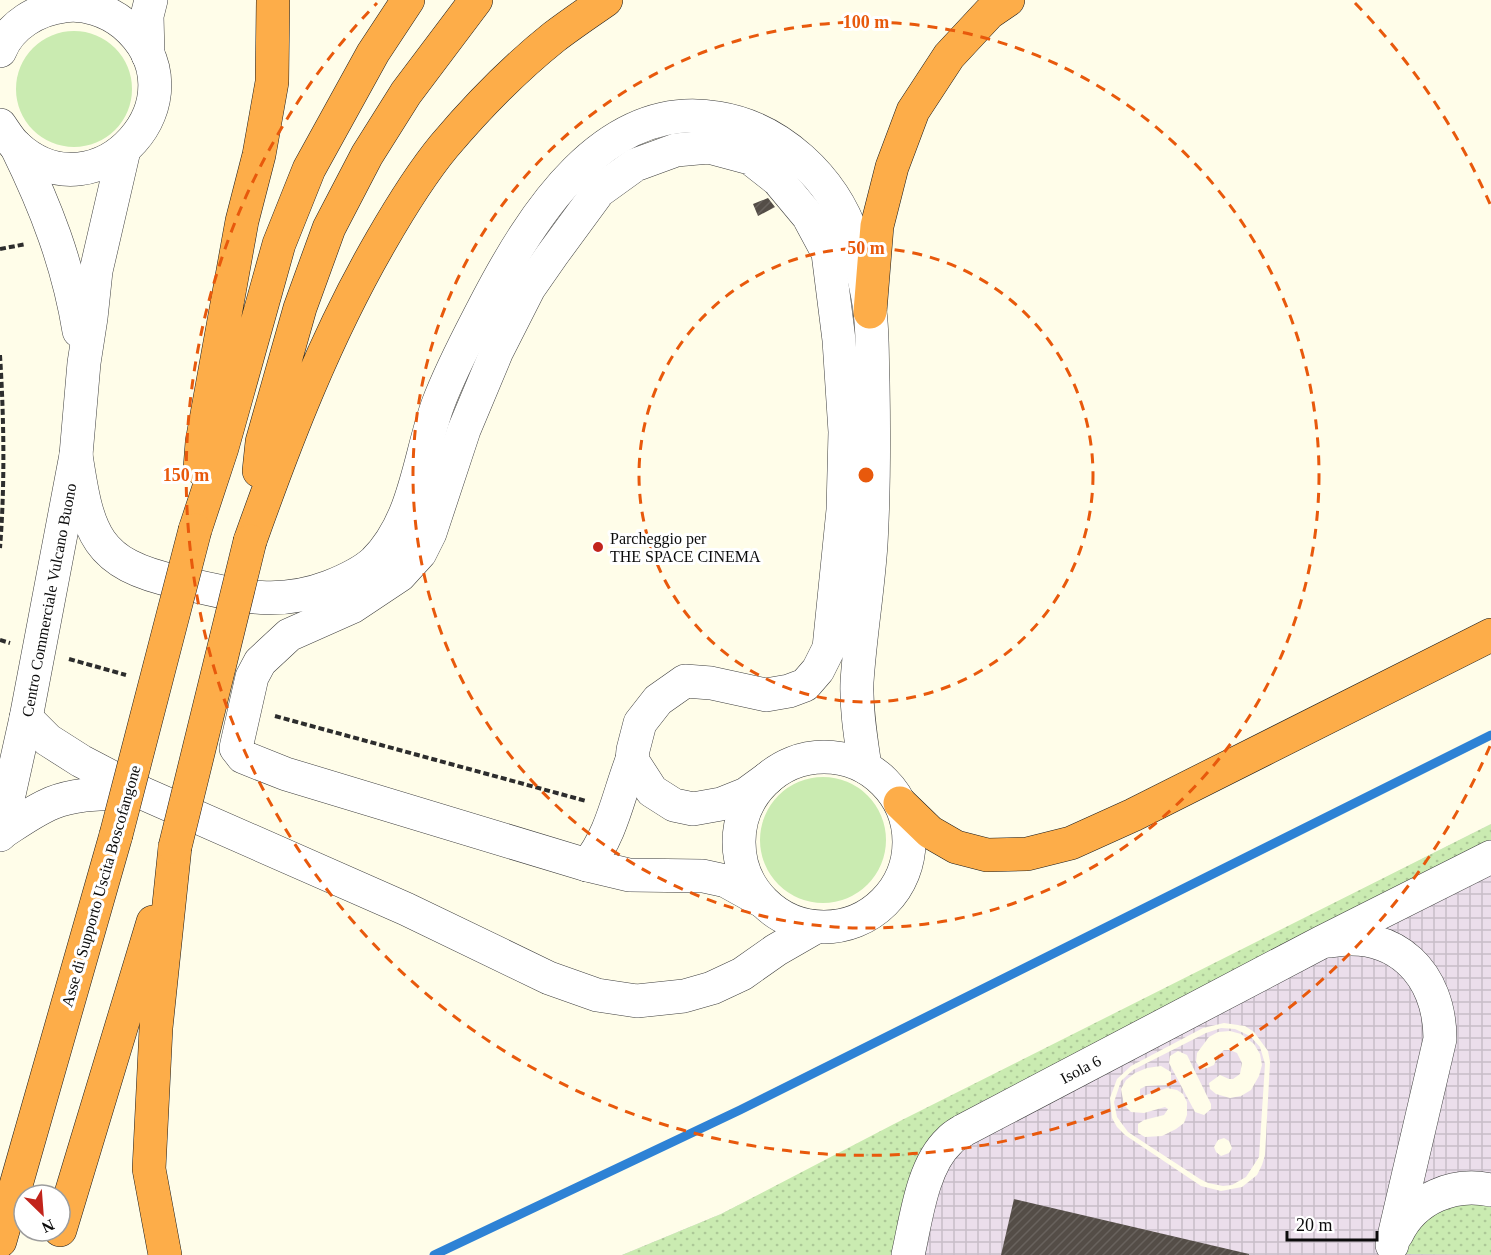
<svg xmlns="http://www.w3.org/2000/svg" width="1491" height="1255" font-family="Georgia,serif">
<defs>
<pattern id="industrial-grid" width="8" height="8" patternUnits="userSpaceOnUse" patternTransform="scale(1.5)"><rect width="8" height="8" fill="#ebdeeb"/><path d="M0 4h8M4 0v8" fill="none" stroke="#c8bdc8"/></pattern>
<pattern id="grass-dots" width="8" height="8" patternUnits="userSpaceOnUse" patternTransform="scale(1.5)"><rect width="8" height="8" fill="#caebb1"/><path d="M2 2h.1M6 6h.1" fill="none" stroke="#acc897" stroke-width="1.8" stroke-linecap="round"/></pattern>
<pattern id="building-hatch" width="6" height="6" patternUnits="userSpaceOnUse" patternTransform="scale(1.5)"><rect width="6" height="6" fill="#544d47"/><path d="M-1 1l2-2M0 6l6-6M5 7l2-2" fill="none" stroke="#68625d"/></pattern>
</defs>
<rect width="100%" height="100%" fill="#fffde9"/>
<!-- industrial -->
<path fill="url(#industrial-grid)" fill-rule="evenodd" d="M1491,824V1255H622L721,1214ZM1224,1023L1245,1026L1254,1032L1268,1051L1270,1062L1265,1155L1262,1165L1257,1175L1242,1187L1221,1191L1201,1186L1125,1135L1117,1127L1112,1118L1110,1098L1117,1079L1131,1066L1203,1028Z
M1221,1028L1235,1029L1250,1036L1260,1047L1265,1064L1259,1157L1246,1177L1232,1185L1223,1186L1208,1183L1200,1179L1128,1132L1117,1117L1114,1102L1121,1081L1133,1070L1206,1033ZM1230,1031L1241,1034L1254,1044L1260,1054L1262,1065L1259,1076L1251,1090L1241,1096L1230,1098L1216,1094L1210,1089L1209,1083L1220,1075L1229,1079H1233L1240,1074L1242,1063L1237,1053L1230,1050H1224L1218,1055L1214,1065L1207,1068L1201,1069L1196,1062L1197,1053L1209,1037L1218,1032ZM1178,1051L1187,1055L1211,1104V1109L1204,1115L1195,1112L1169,1063L1170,1056ZM1161,1066L1171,1072V1081L1167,1085L1146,1086L1140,1089V1095L1143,1096L1167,1088L1177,1090L1183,1094L1187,1102V1115L1184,1123L1176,1129L1162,1136L1145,1137L1138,1133V1124L1144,1120L1164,1115L1168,1109L1165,1107L1144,1113L1131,1112L1124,1105L1121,1089L1126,1080L1135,1073L1147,1068ZM1224,1138L1229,1141L1232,1148L1229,1153L1221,1156L1216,1152L1214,1147L1218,1140Z"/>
<!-- grass -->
<path fill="url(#grass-dots)" d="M1491,824V845L979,1103L957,1116L896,1255H622L721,1214L894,1124Z
M1491,1202V1255L1403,1254L1407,1241L1443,1204Z"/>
<!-- park -->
<path fill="#caebb1" d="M16 89a58 58 0 1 1 116 0a58 58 0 1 1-116 0Z
M760 840a63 63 0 1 1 126 0a63 63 0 1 1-126 0Z"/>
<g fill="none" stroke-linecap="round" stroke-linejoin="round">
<!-- stream -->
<path stroke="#2e82d5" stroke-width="9" d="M434,1255L740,1110L1491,735"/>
</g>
<!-- building -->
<path fill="url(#building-hatch)" d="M768,198L775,207L758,216L753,204Z
M1014,1199L1249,1254V1255H1001Z"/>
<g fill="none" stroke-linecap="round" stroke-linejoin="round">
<defs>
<g id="minor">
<path d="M0,51C10,25 38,9 64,6C85,3 108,11 124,24C210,97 97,220 17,147C10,141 5,132 0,125"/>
<path d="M148,55L147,16L151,0"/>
<path d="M16,146C46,207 68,264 79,331"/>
<path d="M76,455C88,534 95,564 178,582C232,594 274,608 329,587C344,581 362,573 374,562C416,521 419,456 438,404C451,369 469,336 486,303C531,217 604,98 718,118C780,128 833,178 853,237C859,256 868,292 870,312C873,335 872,359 873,381C874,436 874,490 871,544C868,590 860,636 857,682C856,710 861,739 865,767"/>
<path d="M26,718L48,740L81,761L140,792L406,909L549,978L597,995L637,1001L684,996L712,988L742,974L776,950L816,927"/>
<circle cx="824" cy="842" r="85"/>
<path d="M0,834C17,823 33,811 52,803C79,792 111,794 140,792"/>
<path id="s1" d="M0,835L26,718L76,455L84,363L91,318L96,271L124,150"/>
<path d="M587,865C612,835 618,796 632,760"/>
<path d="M762,901L726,881L703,876L629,875L587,865L286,774L243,757L236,748L252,677L260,662L289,635L352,607L400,575L420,553L430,533L464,430L497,351L529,288L552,255L599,191L635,165L676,150L709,147L750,158L778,180L808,216L828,253L839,340L845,432L843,510L829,648L818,670L805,685L789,691L766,695L711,683L685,681L658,700L640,723L633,750L632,760L652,791L674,805L693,809L721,804L746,794L768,778"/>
<path d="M1330,941C1396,929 1440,974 1440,1039L1392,1245"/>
<path d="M1397,1234C1414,1198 1454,1182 1491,1190"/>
<path id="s2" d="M908,1255C916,1220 922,1166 949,1141C953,1136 959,1133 964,1130L1322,942L1491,857"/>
</g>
<path id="highway" d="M870,312L877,226L892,167L913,111L949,56L989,13L1008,0
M200,468L202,442L242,221L259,155L272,82L273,0
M259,471L262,442L300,308L329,228L367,155L406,93L476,0
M195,530L222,448L279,244L309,169L373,53L408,0
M250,541C287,437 326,336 381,241C400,208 420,175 444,146C477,107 514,69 554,37C571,24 589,12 606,0
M900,803L930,832L956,847L987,855L1027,854L1071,843L1133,815L1491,635
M60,1230L153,922
M0,1241L116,835
M165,1255L149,1169L156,1028L175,847"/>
</defs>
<!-- minor casing -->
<use href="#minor" stroke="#3e3e3e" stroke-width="34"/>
<!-- highway casing -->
<use href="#highway" stroke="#1c1c1c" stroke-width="34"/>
<!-- path -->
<path stroke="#2d2d2d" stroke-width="4" stroke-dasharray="6 3" stroke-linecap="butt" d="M0,249L26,244
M0,355C4,419 5,484 0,548
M0,640L10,643
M69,659L126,675
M275,716L586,801"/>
<!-- minor -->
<use href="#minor" stroke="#fff" stroke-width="33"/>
<!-- highway -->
<use href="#highway" stroke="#fdad49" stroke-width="33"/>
<defs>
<path id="highway-bridge" d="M116,835L195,530
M175,847L250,541"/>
</defs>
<!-- highway-bridge casing -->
<use href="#highway-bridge" stroke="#1c1c1c" stroke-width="34" stroke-linecap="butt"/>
<!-- highway-bridge -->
<use href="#highway-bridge" stroke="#fdad49" stroke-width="33"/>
</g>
<!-- distance rings -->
<g fill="none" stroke="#e8590c" stroke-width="3" stroke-dasharray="10 8">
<circle cx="866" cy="475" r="227"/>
<circle cx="866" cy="475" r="453"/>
<path d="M1490 746A680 680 0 1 1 377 3M1355 3A680 680 0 0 1 1490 204"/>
</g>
<!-- markers -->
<circle fill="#c2241c" stroke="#fff" stroke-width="2" cx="598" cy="547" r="6"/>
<g text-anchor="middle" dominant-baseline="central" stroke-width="6" stroke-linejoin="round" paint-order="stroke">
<!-- poi labels -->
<g font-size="16" fill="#0b0b0b" stroke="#fff" text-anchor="start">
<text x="610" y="538">Parcheggio per<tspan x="610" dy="18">THE SPACE CINEMA</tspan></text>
</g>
<!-- street labels -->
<g font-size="16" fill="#0b0b0b" stroke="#fff">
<text stroke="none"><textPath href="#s1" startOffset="240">Centro Commerciale Vulcano Buono</textPath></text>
<text transform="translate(101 886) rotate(-74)">Asse di Supporto Uscita Boscofangone</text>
<text stroke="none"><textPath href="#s2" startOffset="273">Isola 6</textPath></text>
</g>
</g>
<circle cx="866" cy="475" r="9" fill="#e8590c" stroke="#fff" stroke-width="3"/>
<g font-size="18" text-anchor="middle" font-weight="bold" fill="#e8590c" stroke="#fff" stroke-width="6" stroke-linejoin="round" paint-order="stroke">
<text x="866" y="28">100 m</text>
<text x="866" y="254">50 m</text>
<text x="186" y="481">150 m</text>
</g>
<!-- north arrow -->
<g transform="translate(42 1213) rotate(155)"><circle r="28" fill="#ffffff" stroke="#9d9d9d" stroke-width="1.5"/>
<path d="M0-4.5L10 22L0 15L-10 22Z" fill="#c2241c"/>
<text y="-9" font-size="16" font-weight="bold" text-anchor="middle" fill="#0b0b0b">N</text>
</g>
<!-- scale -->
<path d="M1287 1231v9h90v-9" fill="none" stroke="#0b0b0b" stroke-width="3"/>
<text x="1296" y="1231" font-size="18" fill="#0b0b0b" stroke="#ffffff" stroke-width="4.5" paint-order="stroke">20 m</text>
</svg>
